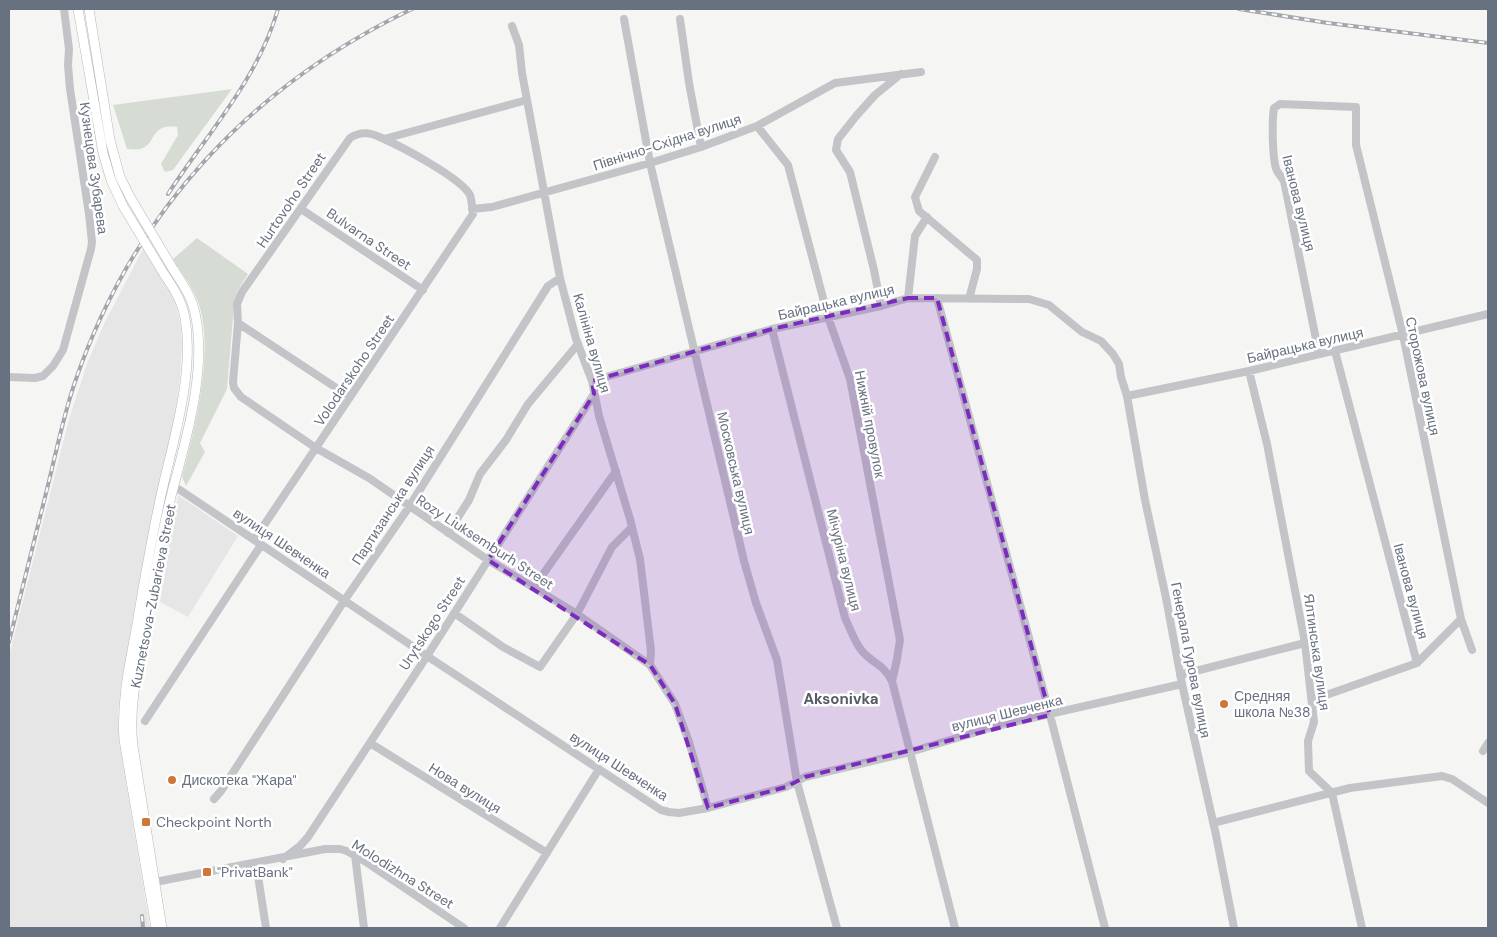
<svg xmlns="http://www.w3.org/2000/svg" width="1497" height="937" font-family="'DM Sans',sans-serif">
<rect width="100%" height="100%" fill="#f5f6f3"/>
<!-- built -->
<path fill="#e6e6e6" d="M143,249L169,289L176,305L181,328L182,344L180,376L175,415L141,571L121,685L118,712L119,741L150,928H9V656L69,419L87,364L104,324Z
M178,495L238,536L188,617L158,601Z"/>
<!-- green -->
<path fill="#d6dcd4" d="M232,89L173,170L165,172L161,164L178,135L177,127C149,123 157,145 140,149C136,150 131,149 127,149L113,105Z
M197,238L248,274L238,290L234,307L227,389L200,443L205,452L186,486L182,477C195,429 216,347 197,299C191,285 181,272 173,259Z"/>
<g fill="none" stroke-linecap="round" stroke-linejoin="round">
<defs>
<path id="major" d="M78,9L103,153L111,180L123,206
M89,9L110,140L120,177L130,197
M156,928L124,740C121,701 130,662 137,624C145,576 153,529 164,482C176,431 194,370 185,318C182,301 173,287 164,274
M162,928L133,746C128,703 140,661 147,618C155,574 162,528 174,485C188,433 207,366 195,313C192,297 182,283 173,269"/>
</defs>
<!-- major casing -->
<use href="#major" stroke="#b5b7bb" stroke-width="10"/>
<!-- minor -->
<path stroke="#c2c4c7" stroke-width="8" d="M624,19L650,163L744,561L756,603L777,660L797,782L837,928
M680,19L689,83L701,147
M512,26L519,45L522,73L560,278L576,339L592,381L599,416L630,519L640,559L651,651L650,665
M757,126L788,165L828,317L850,379L900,640L897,659L892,681
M935,157L915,197L919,211L977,260V269L969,299
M301,209L423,290
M472,209L492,207L650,163L701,147L757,126L835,83L921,72
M908,298L915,236L927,217
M937,298L1050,715L1105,928
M881,306L874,270L850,172L836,150L838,139L857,115L875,95L901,74
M238,323L233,382L234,388L241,397L316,448L369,478L488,560L577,614L650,665L675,704L689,742L708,808
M772,329L845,618C851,630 856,647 867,656C878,666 884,666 892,681L955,928
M1335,351L1417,663
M1319,354L1284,181C1282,178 1279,174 1277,171C1272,161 1272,120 1274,108L1280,104L1356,107V145L1403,335L1461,619L1472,650
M1249,371L1267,444L1305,643L1314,722L1308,741L1309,771L1332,793L1362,928
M9,377L35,378L43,376L53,366L63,350L91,249L92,242L89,214L70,89L68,65L69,49L64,9
M592,381L772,329L881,306L908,298L1029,299L1049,305L1082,332L1101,341L1113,354L1119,364L1121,377L1127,396L1145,500L1166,598L1182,684L1216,835L1234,928
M1127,396L1249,371L1488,314
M350,397L238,323L237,304L242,292L350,138C362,130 372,133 384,139L527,100
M164,483L180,490L427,656L661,810L669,812L679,813L708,808L786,787L805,777L910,752L997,726L1182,684
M448,533L469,500L480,474L506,440L528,404L578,344
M254,540L473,214C472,208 472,201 470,195C461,178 402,147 384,139
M534,587L616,471
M454,613L503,647L540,667L577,614L612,547L632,527
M1180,675L1305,643
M1312,700L1417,663L1461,619
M145,721L261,545
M370,743L547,853
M1483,751L1488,743
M214,799L221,791L344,601L409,507L548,286L560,278
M1213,823L1350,788L1442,776L1452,779L1488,803
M355,855L364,928
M283,859L300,846L308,837L427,656L594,394
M256,863L266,928
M150,883L325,849H340L347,851L366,862L464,928
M500,928L599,769"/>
<!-- major -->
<use href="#major" stroke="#fff" stroke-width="9"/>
<defs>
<path id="rail" d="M1239,9L1328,23L1488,43
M168,194C207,134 258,79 278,9
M9,642C22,588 36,535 49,481C57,448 64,414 75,382C133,212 251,86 412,9
M142,916L143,928"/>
</defs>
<!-- rail casing -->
<use href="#rail" stroke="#a3a6ac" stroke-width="4"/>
<!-- rail -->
<use href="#rail" stroke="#fff" stroke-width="2" stroke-dasharray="5.5" stroke-linecap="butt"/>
<defs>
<path id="major-bridge" d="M130,197L173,269
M123,206L164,274"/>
</defs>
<!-- major-bridge casing -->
<use href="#major-bridge" stroke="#b5b7bb" stroke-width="10" stroke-linecap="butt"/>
<!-- major-bridge -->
<use href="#major-bridge" stroke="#fff" stroke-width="9"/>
</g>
<!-- marked area -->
<path fill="#7b2cbf" fill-opacity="0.2" stroke="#7b2cbf" stroke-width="4" stroke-dasharray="10 6" stroke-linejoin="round" d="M908,298H937L1050,715L805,777L786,787L708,808L675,704L650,665L488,560L594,394L592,381L772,329Z"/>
<!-- markers -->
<g fill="#cf7639" stroke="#fff" stroke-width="2">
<circle cx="1224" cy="704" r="5"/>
<circle cx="172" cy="780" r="5"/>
<rect x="141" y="817" width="10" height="10" rx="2.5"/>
<rect x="202" y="867" width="10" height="10" rx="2.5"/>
</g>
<g text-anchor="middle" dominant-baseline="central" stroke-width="5" stroke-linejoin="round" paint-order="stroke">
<!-- street labels -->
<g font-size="14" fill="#687180" stroke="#fff">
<text transform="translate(667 142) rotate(-18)">Північно-Східна вулиця</text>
<text transform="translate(94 168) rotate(82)">Кузнецова Зубарева</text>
<text transform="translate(291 200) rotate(-56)">Hurtovoho Street</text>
<text transform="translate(1299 203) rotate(76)">Іванова вулиця</text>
<text transform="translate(369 239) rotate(34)">Bulvarna Street</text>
<text transform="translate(836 302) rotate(-13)">Байрацька вулиця</text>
<text transform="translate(592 343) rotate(74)">Калініна вулиця</text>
<text transform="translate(1305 345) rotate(-13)">Байрацька вулиця</text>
<text transform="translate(354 370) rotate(-56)">Volodarskoho Street</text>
<text transform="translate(1423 376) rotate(78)">Сторожова вулиця</text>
<text transform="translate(870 424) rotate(79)">Нижній провулок</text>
<text transform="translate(736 473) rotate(77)">Московська вулиця</text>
<text transform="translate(393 505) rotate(-57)">Партизанська вулиця</text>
<text transform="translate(485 542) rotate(33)">Rozy Liuksemburh Street</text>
<text transform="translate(282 543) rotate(34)">вулиця Шевченка</text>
<text transform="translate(844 560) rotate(76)">Мічуріна вулиця</text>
<text transform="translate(1411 591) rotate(75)">Іванова вулиця</text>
<text transform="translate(153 596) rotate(-79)">Kuznetsova-Zubarieva Street</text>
<text transform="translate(432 623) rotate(-57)">Urytskogo Street</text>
<text transform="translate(1317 652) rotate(82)">Ялтинська вулиця</text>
<text transform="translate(1191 660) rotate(79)">Генерала Гурова вулиця</text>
<text transform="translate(1007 713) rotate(-14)">вулиця Шевченка</text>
<text transform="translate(619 766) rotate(33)">вулиця Шевченка</text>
<text transform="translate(465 788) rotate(32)">Нова вулиця</text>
<text transform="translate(403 874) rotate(32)">Molodizhna Street</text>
</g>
<!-- poi labels -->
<g font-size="14" fill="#687180" stroke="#fff" text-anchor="start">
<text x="1234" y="696">Средняя<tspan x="1234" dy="16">школа №38</tspan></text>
<text x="182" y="780">Дискотека "Жара"</text>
<text x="156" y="822">Checkpoint North</text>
<text x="217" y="872">"PrivatBank"</text>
</g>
<!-- neighbourhood labels -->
<g font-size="15" font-weight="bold" fill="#555c66" stroke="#fff">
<text x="841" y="699">Aksonіvka</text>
</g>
</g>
<!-- border -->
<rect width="1497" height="937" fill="none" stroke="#687180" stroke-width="20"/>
</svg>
